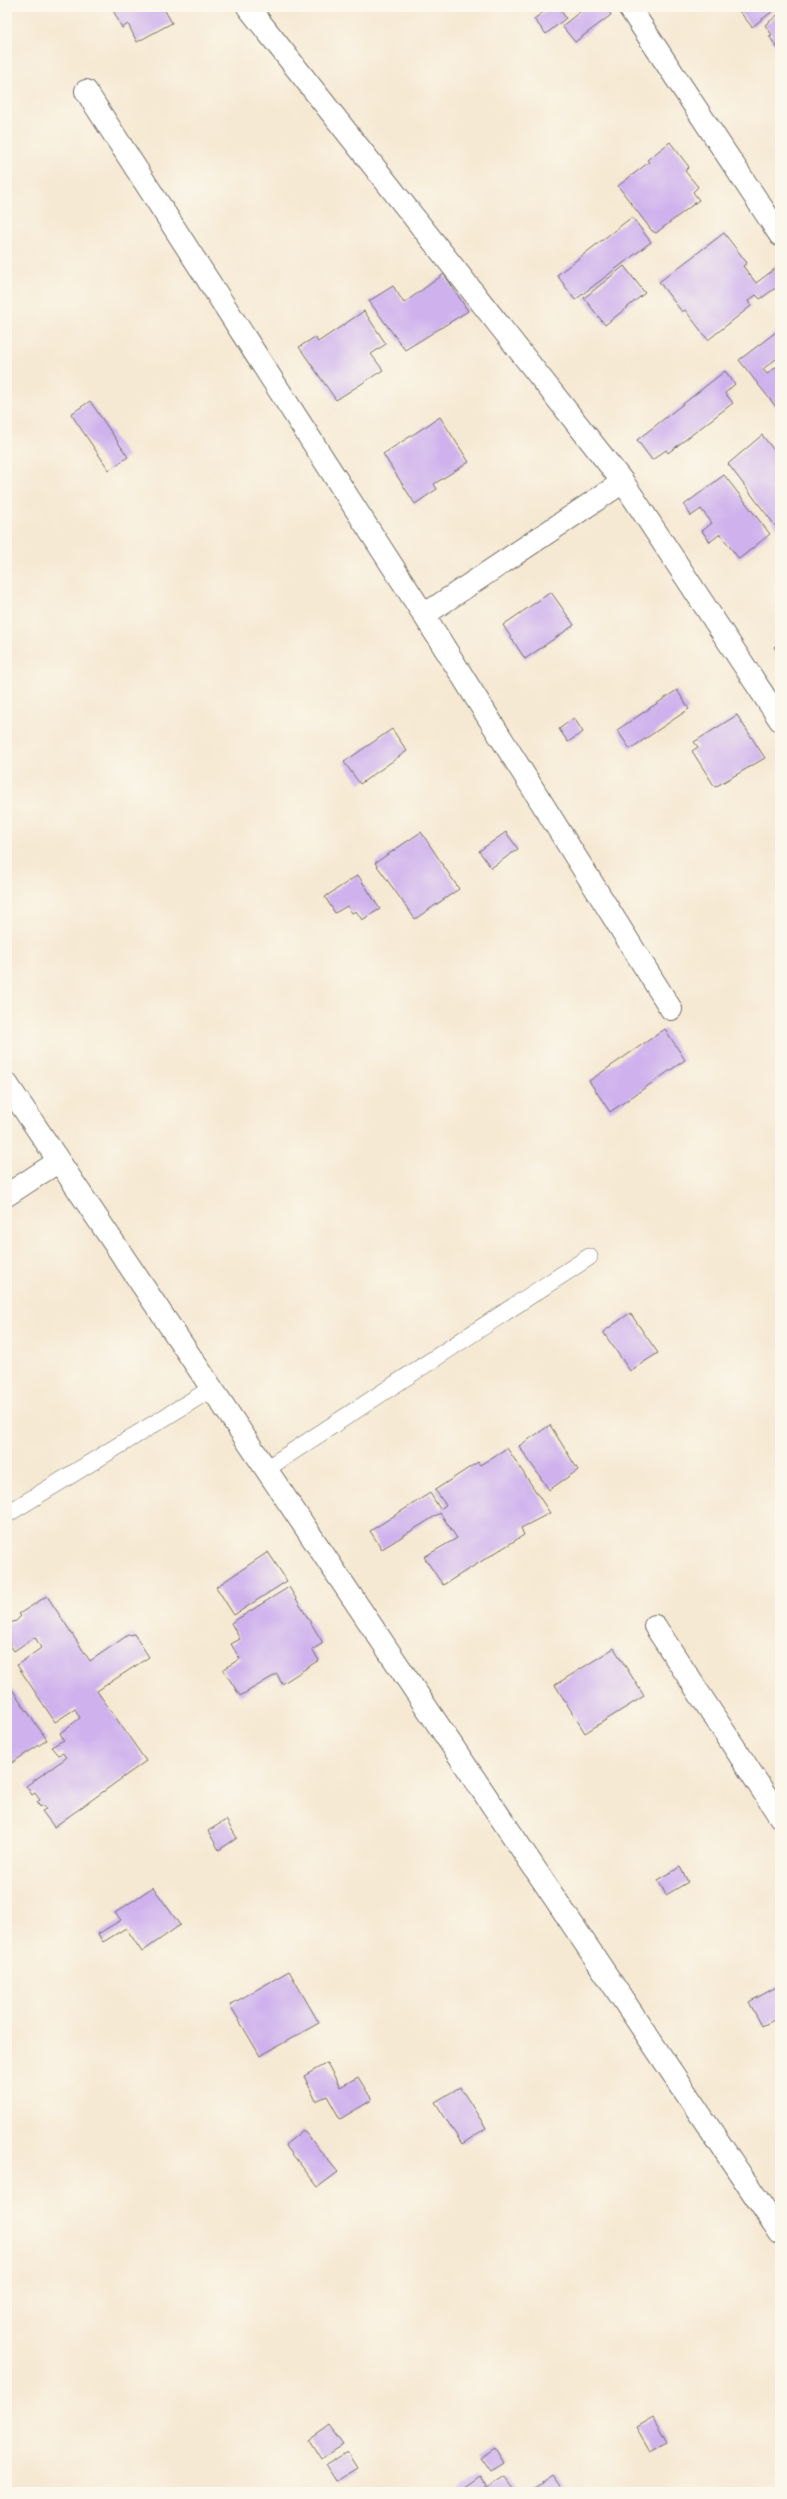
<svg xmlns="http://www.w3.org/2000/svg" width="787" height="2499" font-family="Itim,sans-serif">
<rect width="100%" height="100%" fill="#fbf7ec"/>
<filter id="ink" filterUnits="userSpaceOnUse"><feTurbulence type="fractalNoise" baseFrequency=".025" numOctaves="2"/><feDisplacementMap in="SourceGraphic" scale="8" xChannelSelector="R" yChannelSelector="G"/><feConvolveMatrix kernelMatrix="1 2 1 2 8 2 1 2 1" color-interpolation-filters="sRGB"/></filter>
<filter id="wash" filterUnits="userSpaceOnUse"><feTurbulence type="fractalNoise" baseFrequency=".012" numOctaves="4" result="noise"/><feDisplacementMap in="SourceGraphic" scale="16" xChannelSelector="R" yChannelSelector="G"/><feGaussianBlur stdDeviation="0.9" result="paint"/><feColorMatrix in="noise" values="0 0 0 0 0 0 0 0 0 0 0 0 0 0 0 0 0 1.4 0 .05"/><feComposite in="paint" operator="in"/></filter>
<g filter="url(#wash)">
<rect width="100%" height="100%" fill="#f6e9d3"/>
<g id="blocks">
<!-- building -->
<path fill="#cfb2ed" d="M119,7H163L172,23L137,42L128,24L122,28L113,10Z
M550,7H558L566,18L546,34L534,19Z
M586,7H606L611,15L575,42L562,26Z
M736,7H778L752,27Z
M780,13V52L769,36L772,35L765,25Z
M670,142L689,167L685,171L698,187L693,192L699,200L656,233L652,231L618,186L649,162L647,160Z
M632,217L651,242L575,300L557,275Z
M724,233L747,263L743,266L756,283L780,265V285L760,299L756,295L748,301L751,306L708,340L685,310L682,312L659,282Z
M624,266L645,293L605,325L584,298Z
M444,274L468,311L405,350L369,301L393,286L404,303Z
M364,311L386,344L371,354L383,370L336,400L299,347L315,337L318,342Z
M780,329V356L763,369L767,374L780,364V412L739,360Z
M725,371L735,384L725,393L733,403L668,453L666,450L652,460L637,440Z
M90,401L128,457L109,470L71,414Z
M440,417L469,462L434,484L437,489L415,504L383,454Z
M762,435L780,458L777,460L780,464V532L728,464Z
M724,475L770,534L739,559L720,534L710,542L702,531L712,523L701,509L691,516L684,505Z
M551,592L574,625L525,659L503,625Z
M780,642V657L774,647Z
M677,690L689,709L630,749L617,730Z
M737,715L765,758L715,787L692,751L698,747L694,742Z
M574,718L583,732L568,742L559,729Z
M392,729L407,751L360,784L344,762Z
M421,832L459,889L415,919L375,863Z
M506,832L518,849L491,868L479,851Z
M358,875L380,909L362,920L356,911L352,913L347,906L335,913L325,897Z
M665,1029L685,1060L610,1112L589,1081Z
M630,1313L658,1353L630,1371L603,1332Z
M550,1425L578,1470L549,1490L519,1446Z
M507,1448L550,1513L521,1528L524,1535L443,1585L424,1557L457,1538L440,1513L382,1549L370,1531L430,1493L440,1509L446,1505L435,1490L478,1462L480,1465Z
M268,1552L287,1581L234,1615L216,1587Z
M289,1587L323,1643L312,1650L319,1660L282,1684L277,1674L240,1696L223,1669L240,1659L231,1644L240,1639L231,1623Z
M47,1596L90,1661L128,1635L134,1634L149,1657L97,1691L146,1761L54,1827L42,1811L46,1809L43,1805L40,1807L37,1802L40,1800L35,1793L32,1795L26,1786L66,1758L63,1753L58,1755L51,1747L64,1740L60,1733L80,1718L75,1709L55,1722L17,1665L41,1648L35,1637L14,1651L7,1640V1624L16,1621L21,1616L19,1614Z
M614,1648L644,1696L585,1733L555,1685Z
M7,1682L47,1740L7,1766Z
M226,1820L237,1838L219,1850L208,1831Z
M680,1867L688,1882L666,1895L658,1880Z
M153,1887L180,1925L142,1952L126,1928L103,1942L98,1934L121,1920L115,1913Z
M289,1971L319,2023L260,2056L230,2005Z
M780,1985V2017L762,2026L749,2002Z
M327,2063L340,2087L358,2077L372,2100L340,2119L327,2096L316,2101L304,2076Z
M460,2087L486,2128L462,2144L435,2102Z
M303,2130L338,2172L318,2187L285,2145Z
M653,2417L667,2442L650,2451L636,2427Z
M329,2426L343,2445L321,2459L309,2440Z
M495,2448L504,2463L490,2472L480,2458Z
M347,2452L357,2468L336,2481L326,2465Z
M480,2476L487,2488L505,2476L517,2492H461L460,2490Z
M553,2476L564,2492H529L537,2487Z"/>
</g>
</g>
<g filter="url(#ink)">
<use href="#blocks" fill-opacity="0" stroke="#726e66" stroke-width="1"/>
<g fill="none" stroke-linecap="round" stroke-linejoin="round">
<defs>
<path id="lane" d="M266,1469L589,1257
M7,1514L211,1389"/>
<path id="street" d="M248,7L623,482L780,720
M629,7L780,235
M86,91L424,615L671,1009
M424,615L623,482
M7,1084L780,2233
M7,1195L59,1161
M655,1626L780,1817"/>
</defs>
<!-- lane casing -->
<use href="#lane" stroke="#726e66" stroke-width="18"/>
<!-- street casing -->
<use href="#street" stroke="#726e66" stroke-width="24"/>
<!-- lane -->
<use href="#lane" stroke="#fff" stroke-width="17"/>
<!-- street -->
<use href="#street" stroke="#fff" stroke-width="22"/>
</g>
</g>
<!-- margin -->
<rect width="787" height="2499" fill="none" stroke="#fbf7ec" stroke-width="24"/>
</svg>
